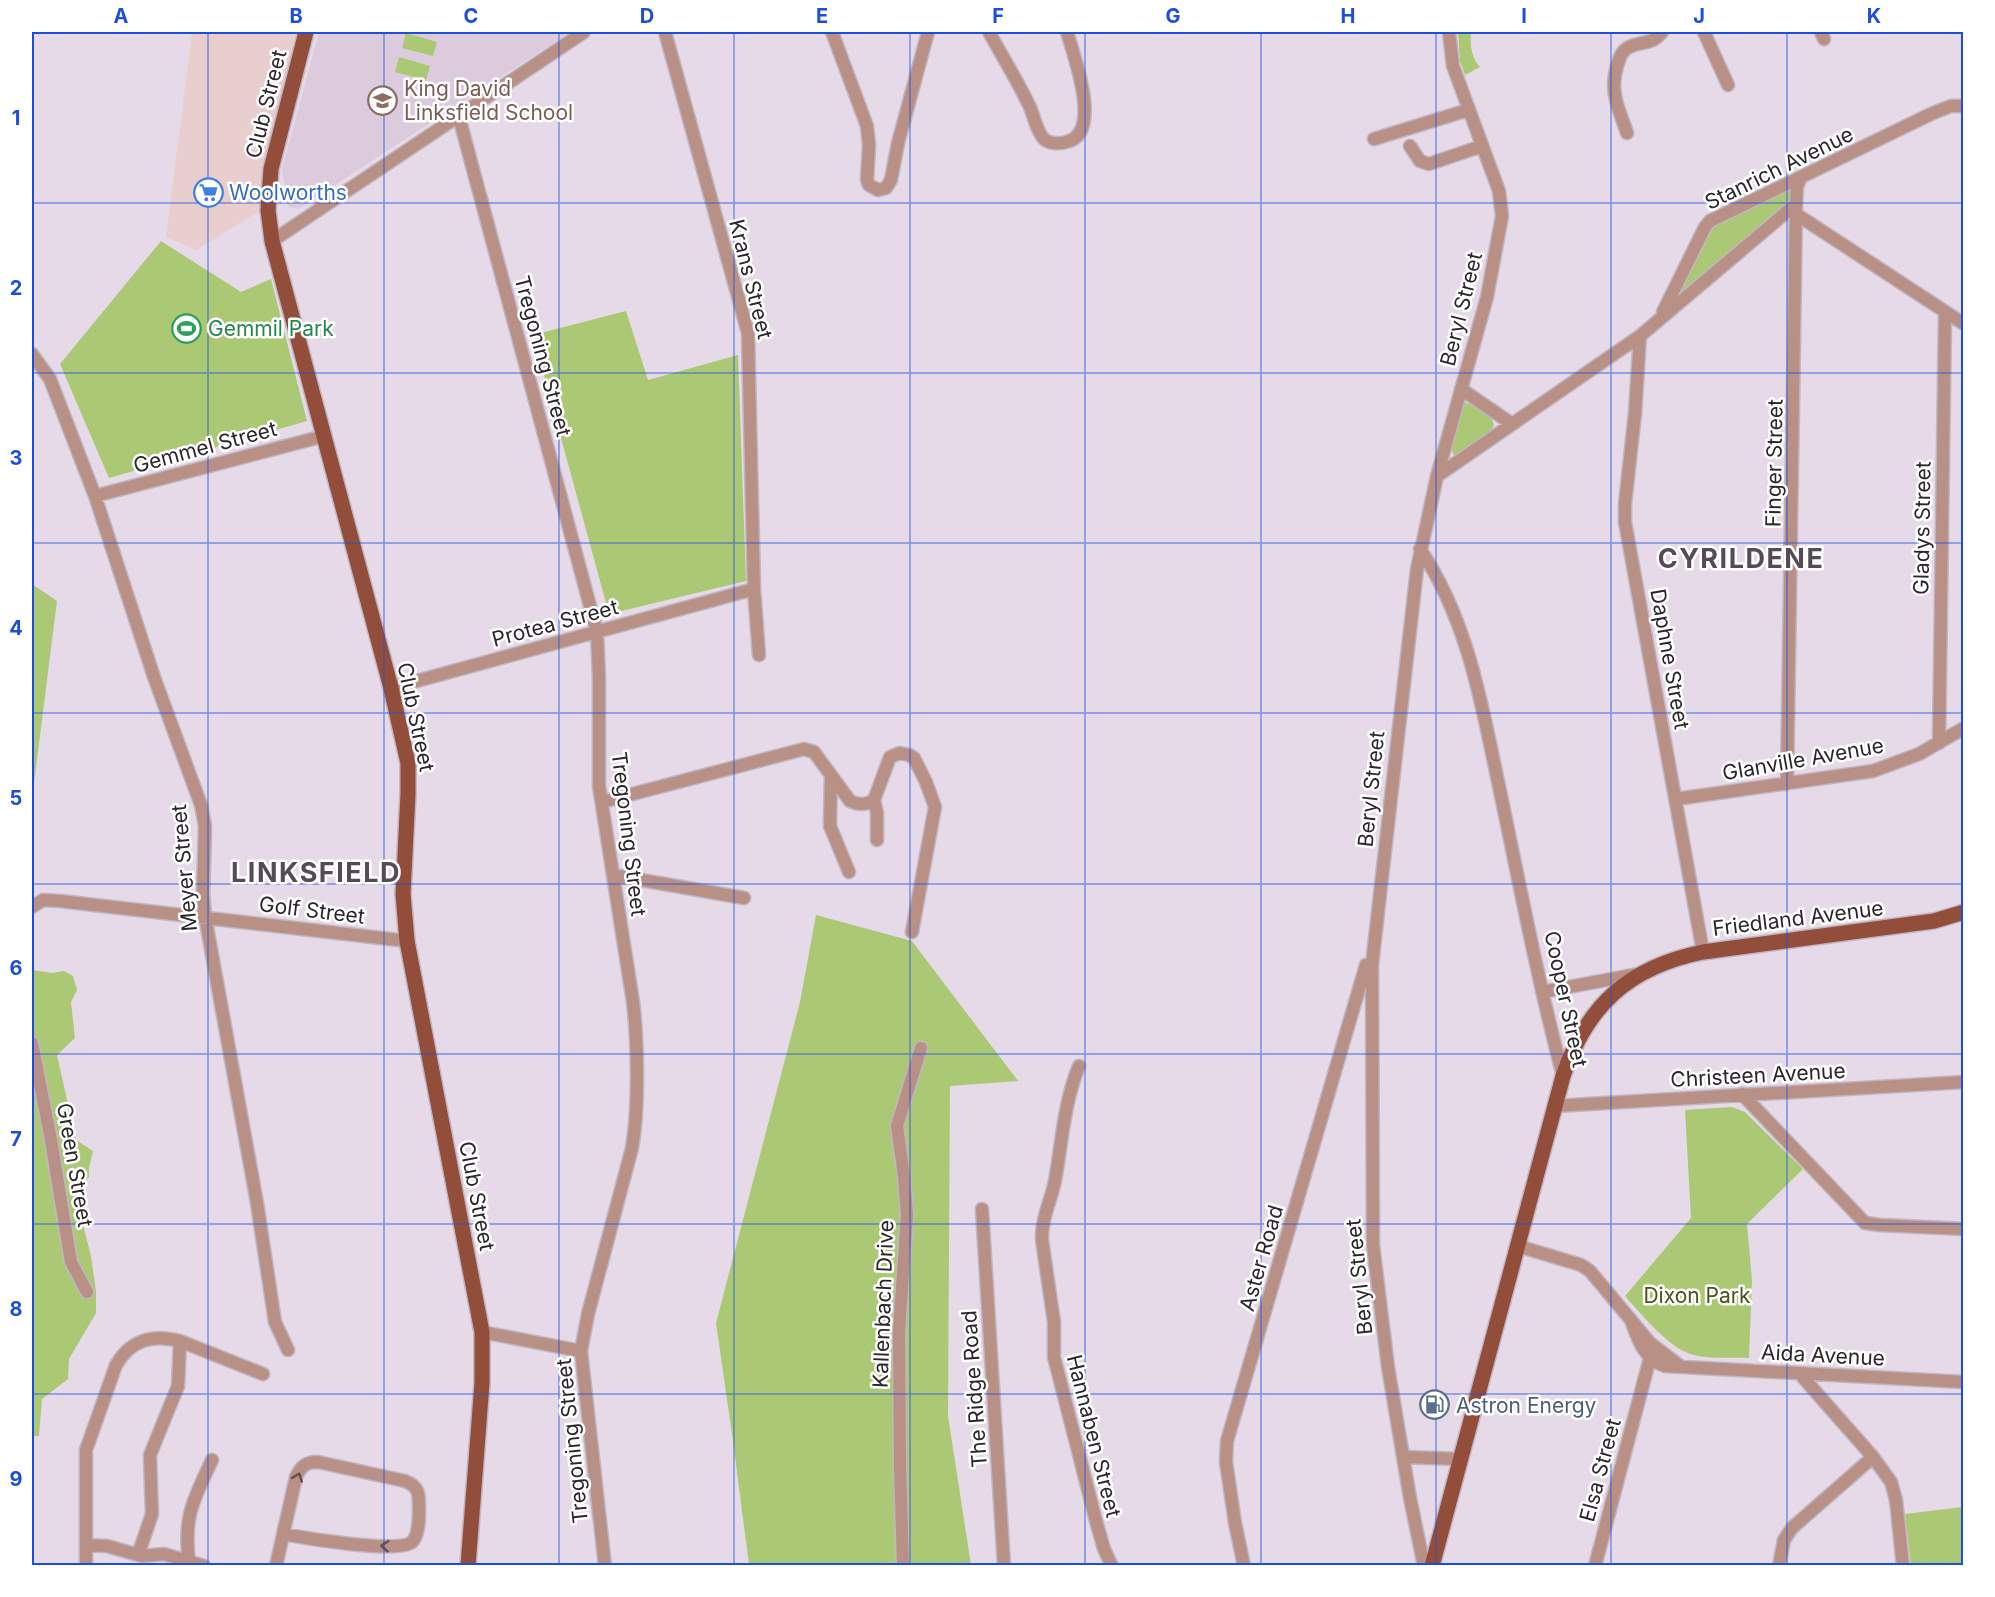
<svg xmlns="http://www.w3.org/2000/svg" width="1995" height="1597" font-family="Inter,sans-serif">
<rect width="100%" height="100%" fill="#e6dae8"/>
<!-- commercial -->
<path fill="#e8cecd" d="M192,32H301L258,212L196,250L166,237Z"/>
<!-- built -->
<path fill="#dccadd" d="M319,32H570L298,209L288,206L282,169Z"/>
<!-- green -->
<path fill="#abc975" d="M1458,32H1471C1470,45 1471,57 1480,67L1465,75L1460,61Z
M406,33L437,42L433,56L402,48Z
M399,57L430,66L426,80L395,72Z
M1788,190L1792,194L1791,201L1683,294L1680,289L1713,227L1718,223Z
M161,241L241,292L271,279L307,421L109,478L60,364Z
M626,311L648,380L738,355L746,581L609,614L533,335Z
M1464,403C1477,403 1491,412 1494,425C1489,439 1470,447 1458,455H1454C1447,446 1458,414 1464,403Z
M32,584L57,601L32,799Z
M816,915L912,941L1018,1081L950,1086L948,1416L971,1565H749L733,1441L716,1323L800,1002Z
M32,970L52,973L64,971L73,976L77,990L71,1002L75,1038L57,1055L76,1140L93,1151L89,1168V1177L79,1187L76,1198L91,1256L96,1291V1313L69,1359L68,1379L42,1399L39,1436H32Z
M1732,1107L1745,1112L1803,1169L1747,1224L1752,1280L1749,1358C1730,1357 1706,1360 1688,1353C1669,1347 1639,1312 1625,1296L1691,1218L1685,1110Z
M1963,1507V1565H1911L1905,1514Z"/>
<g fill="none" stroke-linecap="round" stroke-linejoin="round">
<defs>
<path id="minor" d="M832,32L867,126L869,145L867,180L869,185L878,190L886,188L891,180L898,143L928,32
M989,32C1002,56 1017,80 1029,105C1034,115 1036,131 1044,139C1049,144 1060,144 1066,142C1104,134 1073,54 1067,32
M1704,32L1728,85
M1821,32L1824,39
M459,117L597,632L599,678V786L633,1002C638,1044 639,1107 632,1148L588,1314L581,1351L605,1566
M1627,133C1619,109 1609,92 1617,66C1620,58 1621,51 1629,47C1644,40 1650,46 1662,32
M1374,139L1468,110
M1410,146L1420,161L1429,164L1482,146
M1796,214L1964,324
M272,241L584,32
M1663,312L1705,227L1710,221L1933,113L1951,106H1964
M1640,336L1635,413L1625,504V522L1703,952
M32,354L50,379L95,496L154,677L201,805L205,826L203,894L205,916L257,1203L275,1322L288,1350
M1461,389L1512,424
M1437,476L1640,336L1796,204
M95,496L324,436
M1420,549C1469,622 1482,707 1500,791C1520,886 1538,982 1563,1076
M754,589L759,655
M391,688L754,589L748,333L665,32
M1939,743L1945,313
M831,775L830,826L849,872
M1787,784L1796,204L1797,187L1800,179
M1676,799L1873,771L1919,754L1964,728
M874,800L877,813V840
M602,802L804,749L814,752L850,801C858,805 867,805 874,800L890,757L900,753L909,755L914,758L926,782L935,807L912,932
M613,875L744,898
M32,907L43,900L60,901L407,941
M1542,992L1638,974
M32,1043L51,1140L71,1262L87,1292
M1079,1066C1064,1102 1062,1142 1055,1181C1051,1200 1041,1220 1042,1240L1054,1322V1357L1096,1521L1104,1549L1112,1566
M1742,1094L1865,1223L1880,1225L1964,1229
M1555,1106L1964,1082
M982,1209L1004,1566
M1518,1246L1581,1265L1590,1271L1650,1343L1680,1366
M1631,1320C1638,1340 1644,1359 1665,1366L1964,1382
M482,1332L581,1351
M1800,1374L1873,1457L1891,1482L1896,1500L1903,1566
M1403,1457L1461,1459
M86,1545L107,1546L142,1556L164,1554L204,1566
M138,1555L152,1514L150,1455L178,1386L180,1341
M189,1562C183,1516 194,1499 212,1460
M86,1566V1450L116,1365C131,1339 153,1334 180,1341L263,1374
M276,1566L278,1557L296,1477C301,1466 306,1462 318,1462L405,1481C420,1487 419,1495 419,1510C419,1519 419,1535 412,1542C399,1554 304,1538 283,1534
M903,1566L900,1465L899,1332L907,1215L904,1176L897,1126L921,1048
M1244,1566L1235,1523L1226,1462L1227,1441L1366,965H1372
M1424,1566L1410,1498L1388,1367L1373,1245L1372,965L1417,569L1437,476L1487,297L1502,216L1499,191L1453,66L1449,32
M1595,1566L1650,1358L1656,1348
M1779,1566L1784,1540L1792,1528L1873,1457"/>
<path id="major" d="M306,32L271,169L268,210L272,241L391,688L408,763V794L403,894L407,941L482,1332V1383L468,1566
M1432,1566L1563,1076C1587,1005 1629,967 1703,952L1934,921L1964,912"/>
</defs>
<!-- minor casing -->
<use href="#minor" stroke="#c0b6c2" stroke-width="15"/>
<!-- major casing -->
<use href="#major" stroke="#c0b6c2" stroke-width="18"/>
<!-- minor -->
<use href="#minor" stroke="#b89085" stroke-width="12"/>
<!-- major -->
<use href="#major" stroke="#924d3b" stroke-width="15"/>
</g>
<!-- one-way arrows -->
<defs><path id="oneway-chevron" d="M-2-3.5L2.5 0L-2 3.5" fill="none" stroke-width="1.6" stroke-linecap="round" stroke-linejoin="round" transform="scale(1.5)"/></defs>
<g stroke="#63504f">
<use href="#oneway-chevron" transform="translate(298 1477) rotate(-69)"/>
<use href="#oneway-chevron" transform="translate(385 1546) rotate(-176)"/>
</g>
<!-- grid -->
<path fill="none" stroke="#1d4ed8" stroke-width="1.5" stroke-opacity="0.55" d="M208,32V1566M384,32V1566M559,32V1566M734,32V1566M910,32V1566M1085,32V1566M1261,32V1566M1436,32V1566M1611,32V1566M1787,32V1566M32,203H1964M32,373H1964M32,543H1964M32,713H1964M32,884H1964M32,1054H1964M32,1224H1964M32,1394H1964"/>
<!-- icons -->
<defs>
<symbol id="school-ring" viewBox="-11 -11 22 22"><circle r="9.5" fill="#fff" stroke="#8d6e63" stroke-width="1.5"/><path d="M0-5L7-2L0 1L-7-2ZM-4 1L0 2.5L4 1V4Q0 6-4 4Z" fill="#8d6e63"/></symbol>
<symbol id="supermarket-ring" viewBox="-11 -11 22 22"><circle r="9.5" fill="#fff" stroke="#3f7fe0" stroke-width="1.5"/><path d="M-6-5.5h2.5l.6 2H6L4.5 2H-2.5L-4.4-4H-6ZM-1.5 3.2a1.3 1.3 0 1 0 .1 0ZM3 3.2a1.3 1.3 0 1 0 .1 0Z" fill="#3f7fe0"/></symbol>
<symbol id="stadium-ring" viewBox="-11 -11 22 22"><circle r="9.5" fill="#fff" stroke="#2e9e5b" stroke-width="1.5"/><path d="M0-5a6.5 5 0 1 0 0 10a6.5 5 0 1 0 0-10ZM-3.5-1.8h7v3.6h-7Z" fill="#2e9e5b"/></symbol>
<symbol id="fuel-ring" viewBox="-11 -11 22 22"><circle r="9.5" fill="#fff" stroke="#5c6f8a" stroke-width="1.5"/><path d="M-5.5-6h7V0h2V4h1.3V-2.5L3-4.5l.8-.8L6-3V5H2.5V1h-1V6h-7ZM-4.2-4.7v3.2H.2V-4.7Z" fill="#5c6f8a"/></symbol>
</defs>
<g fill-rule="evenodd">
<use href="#school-ring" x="366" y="84" width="33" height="33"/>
<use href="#supermarket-ring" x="192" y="176" width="33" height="33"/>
<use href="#stadium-ring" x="170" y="312" width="33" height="33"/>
<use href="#fuel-ring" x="1418" y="1388" width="33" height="33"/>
</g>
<g text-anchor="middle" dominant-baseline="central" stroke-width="5" stroke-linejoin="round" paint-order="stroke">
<!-- education labels -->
<g font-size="21" fill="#785e54" stroke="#fff" text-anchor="start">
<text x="404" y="88">King David<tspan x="404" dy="24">Linksfield School</tspan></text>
</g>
<!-- street labels -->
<g font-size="21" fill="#2a262b" stroke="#fff">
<text transform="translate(266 104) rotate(-76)">Club Street</text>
<text transform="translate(1779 168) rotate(-26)">Stanrich Avenue</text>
<text transform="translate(751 279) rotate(76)">Krans Street</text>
<text transform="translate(1461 309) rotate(-76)">Beryl Street</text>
<text transform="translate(543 356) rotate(75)">Tregoning Street</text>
<text transform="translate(205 447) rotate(-15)">Gemmel Street</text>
<text transform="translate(1774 463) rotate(-89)">Finger Street</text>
<text transform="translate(1922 528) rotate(-89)">Gladys Street</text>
<text transform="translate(555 623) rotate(-15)">Protea Street</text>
<text transform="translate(1670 659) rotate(80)">Daphne Street</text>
<text transform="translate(416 717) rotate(78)">Club Street</text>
<text transform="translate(1803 759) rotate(-10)">Glanville Avenue</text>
<text transform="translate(1371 789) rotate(-84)">Beryl Street</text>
<text transform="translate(629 834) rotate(83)">Tregoning Street</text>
<text transform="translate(184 868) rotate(-95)">Meyer Street</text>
<text transform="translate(312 910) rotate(7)">Golf Street</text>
<text transform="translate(1798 918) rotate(-7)">Friedland Avenue</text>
<text transform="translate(1566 999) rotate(78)">Cooper Street</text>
<text transform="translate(1758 1075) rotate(-3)">Christeen Avenue</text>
<text transform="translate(75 1165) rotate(80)">Green Street</text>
<text transform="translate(477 1196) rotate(79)">Club Street</text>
<text transform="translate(1261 1258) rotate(-74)">Aster Road</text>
<text transform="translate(1359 1277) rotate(-96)">Beryl Street</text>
<text transform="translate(883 1304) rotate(-88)">Kallenbach Drive</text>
<text transform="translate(1823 1355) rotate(3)">Aida Avenue</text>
<text transform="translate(974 1389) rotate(-94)">The Ridge Road</text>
<text transform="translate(1094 1436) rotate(76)">Hannaben Street</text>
<text transform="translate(572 1441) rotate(-96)">Tregoning Street</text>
<text transform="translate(1600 1470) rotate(-75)">Elsa Street</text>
</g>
<!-- shop labels -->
<g font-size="21" fill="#366cbe" stroke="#fff" text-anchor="start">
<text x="229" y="192">Woolworths</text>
</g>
<!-- leisure labels -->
<g font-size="21" fill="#27864d" stroke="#fff" text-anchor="start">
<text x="208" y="328">Gemmil Park</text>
</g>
<!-- park labels -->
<g font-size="21" fill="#44561b" stroke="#fff">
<text x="1697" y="1295">Dixon Park</text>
</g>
<!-- service labels -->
<g font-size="21" fill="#4e5e75" stroke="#fff" text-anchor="start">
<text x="1456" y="1405">Astron Energy</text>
</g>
<!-- district labels -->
<g font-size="27" font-weight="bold" letter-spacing="1.5" fill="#554b56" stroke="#fff">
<text x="1741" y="558">CYRILDENE</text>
<text x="316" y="872">LINKSFIELD</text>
</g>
</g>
<!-- border -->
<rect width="1995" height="1597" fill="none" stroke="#ffffff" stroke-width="66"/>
<rect x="33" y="33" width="1929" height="1531" fill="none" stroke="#1d4ed8" stroke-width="2"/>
<g font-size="20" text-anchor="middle" font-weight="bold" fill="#1d4ed8">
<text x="121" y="23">A</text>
<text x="296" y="23">B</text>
<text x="471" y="23">C</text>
<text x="647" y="23">D</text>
<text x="822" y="23">E</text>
<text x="998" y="23">F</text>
<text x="1173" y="23">G</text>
<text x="1348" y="23">H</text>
<text x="1524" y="23">I</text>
<text x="1699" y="23">J</text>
<text x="1874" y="23">K</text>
<text x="16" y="125">1</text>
<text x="16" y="295">2</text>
<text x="16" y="465">3</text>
<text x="16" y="635">4</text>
<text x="16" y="805">5</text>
<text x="16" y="975">6</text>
<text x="16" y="1146">7</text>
<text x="16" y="1316">8</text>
<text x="16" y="1486">9</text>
</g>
</svg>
